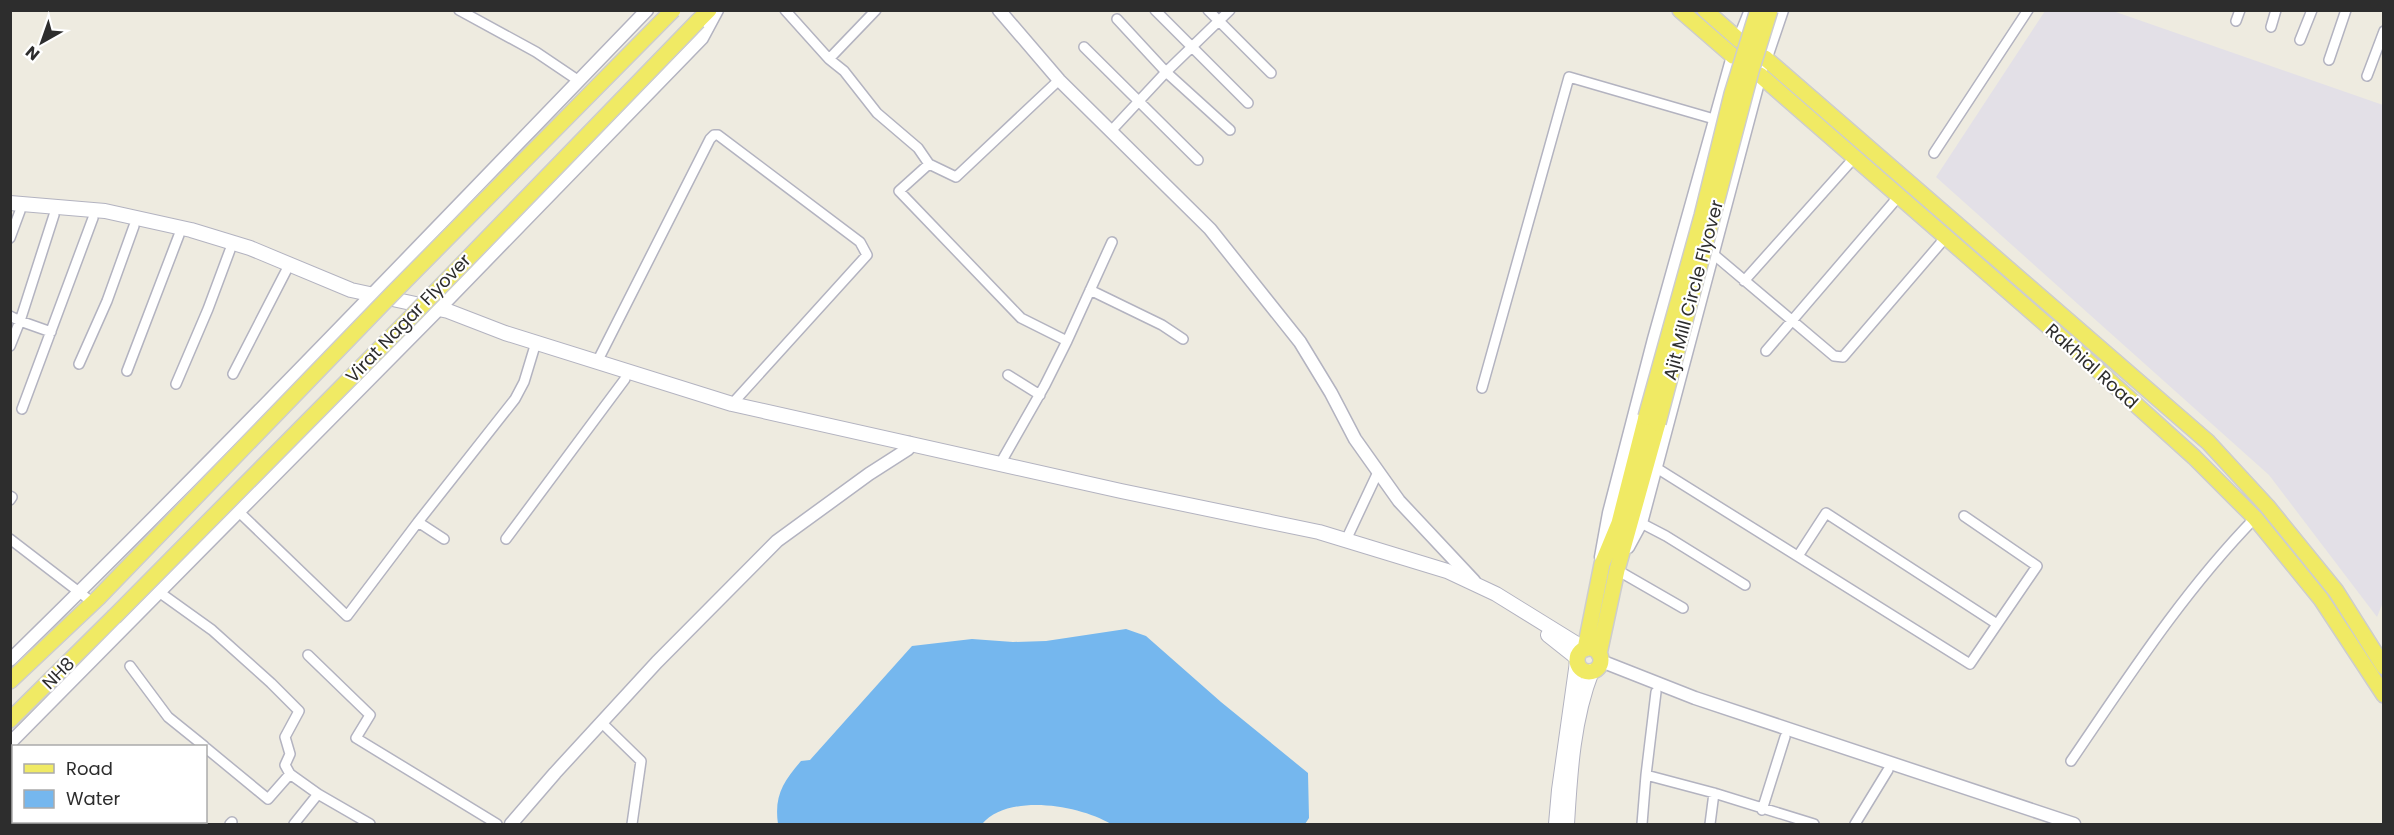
<svg xmlns="http://www.w3.org/2000/svg" width="2394" height="835" font-family="Poppins,sans-serif">
<rect width="100%" height="100%" fill="#eeebe0"/>
<!-- industrial -->
<path fill="#e3e0e7" d="M2045,11H2113L2383,105L2384,600L2377,617L2269,475L1936,177Z"/>
<!-- water -->
<path fill="#75b7ee" d="M1126,629L1146,636L1221,702L1308,773L1309,818L1305,824H1111C1079,805 1009,793 982,824H778C774,796 783,782 801,761L810,760L912,646L972,639L1013,642L1046,641Z"/>
<g fill="none" stroke-linecap="round" stroke-linejoin="round">
<defs>
<path id="minor" d="M459,10L536,52L579,81
M785,10L829,59L844,71L877,113L918,148L929,164L899,191L1021,318L1067,341L1045,385L1000,464
M1155,10L1248,103
M1208,10L1271,73
M1117,19L1166,72L1230,130
M2236,21L2240,10
M2271,27L2276,10
M2300,40L2312,10
M1084,47L1198,160
M829,59L876,10
M2329,60L2346,10
M2367,76L2384,31
M1111,131L1166,72L1230,10
M1934,153L2028,10
M929,164L956,177L1059,80
M10,238L20,211
M1712,253L1834,356L1843,357L1946,237
M1744,281L1854,158
M1090,290L1162,325L1183,339
M10,316L20,321L54,215
M1067,341L1112,242
M10,346L20,321L51,332
M1766,351L1899,196
M597,362L710,139L714,135H718L860,242L867,255L732,404
M79,364L107,301L134,226
M127,371L179,235
M233,374L286,271
M1008,375L1040,395
M176,384L208,309L230,250
M1482,388L1569,77L1714,119
M22,409L93,218
M1655,467L1970,664L2037,566L1964,516
M10,496L12,497L10,500
M239,512L347,616L418,522
M1641,523L1666,536L1745,585
M10,539L92,602
M444,539L418,522L515,399L524,382L534,349
M506,539L625,379
M1346,540L1378,472
M1798,556L1826,513L1997,624
M1617,570L1683,608
M159,592L212,630L271,683L299,711L285,737L290,754L285,765L290,774
M308,655L370,715L356,738L497,824
M130,666L168,717L204,746
M601,722L641,761L632,824
M206,748L268,799L290,774L318,794
M2071,761C2129,676 2183,592 2255,518
M1646,775L1656,692
M1762,810L1785,737
M10,822L15,824
M147,822L152,824
M104,824L106,822
M183,824L185,822
M230,824L232,822
M294,824L318,794L370,824
M1642,824L1646,775L1714,793L1814,824
M1710,824L1714,793
M1855,824L1888,770"/>
<path id="tertiary" d="M999,10L1059,80L1210,229L1300,342L1331,393L1355,439L1399,501L1474,581
M1739,40L1751,10
M1763,66L1782,10
M1628,547L1641,523L1760,75
M1601,557L1609,513L1654,339L1733,56
M10,660C227,448 436,228 647,10
M1601,661L1695,698L2074,824
M10,743L434,314L702,38L717,10
M511,824L555,773L657,662L777,541L869,474L908,449L909,443"/>
<path id="secondary" d="M10,203L105,211L191,230L250,248L351,290L448,311L505,333L732,404L1121,491L1319,532L1447,571L1496,594L1585,649
M1548,635L1577,658
M1556,824L1559,790L1577,662
M1567,824C1570,774 1573,719 1592,671"/>
<path id="primary" d="M1680,10L1733,56
M1705,10L1739,40
M698,21L709,10
M1765,58L2208,442L2267,506L2336,591L2384,667
M1760,75L2072,347L2194,457L2255,518L2321,599L2384,695
M1577 660a12 12 0 1 1 24 0a12 12 0 1 1-24 0Z
M1585,649L1602,564L1619,523L1646,417
M1599,654L1617,570L1658,423
M10,681L98,598
M10,720L114,617"/>
</defs>
<!-- minor casing -->
<use href="#minor" stroke="#b3b3c0" stroke-width="12"/>
<!-- tertiary casing -->
<use href="#tertiary" stroke="#b3b3c0" stroke-width="15"/>
<!-- secondary casing -->
<use href="#secondary" stroke="#b3b3c0" stroke-width="16"/>
<!-- primary casing -->
<use href="#primary" stroke="#cdcdcd" stroke-width="18"/>
<!-- minor -->
<use href="#minor" stroke="#fff" stroke-width="9"/>
<!-- tertiary -->
<use href="#tertiary" stroke="#fff" stroke-width="12"/>
<!-- secondary -->
<use href="#secondary" stroke="#fff" stroke-width="14"/>
<!-- primary -->
<use href="#primary" stroke="#f0ea64" stroke-width="15"/>
<defs>
<path id="primary-bridge" d="M1646,417L1702,216L1732,94L1758,10
M1658,423L1751,71L1770,10
M98,598L393,293L673,10
M114,617L413,315L698,21"/>
</defs>
<!-- primary-bridge casing -->
<use href="#primary-bridge" stroke="#cdcdcd" stroke-width="18" stroke-linecap="butt"/>
<!-- primary-bridge -->
<use href="#primary-bridge" stroke="#f0ea64" stroke-width="15"/>
</g>
<g text-anchor="middle" dominant-baseline="central" stroke-width="4.5" stroke-linejoin="round" paint-order="stroke">
<!-- street labels -->
<g font-size="18" fill="#2d2d2d" stroke="#fff">
<text transform="translate(1693 290) rotate(-75)">Ajit Mill Circle Flyover</text>
<text transform="translate(408 318) rotate(-46)">Virat Nagar Flyover</text>
<text transform="translate(2092 366) rotate(42)">Rakhial Road</text>
<text transform="translate(58 673) rotate(-45)">NH8</text>
</g>
</g>
<!-- border -->
<rect width="2394" height="835" fill="none" stroke="#2d2d2d" stroke-width="24"/>
<!-- legend -->
<rect x="12" y="745" width="195" height="78" fill="#ffffff" stroke="#ababab" stroke-width="1.5"/>
<rect x="24" y="764" width="30" height="9" fill="#f0ea64" stroke="#ababab" stroke-width="1.5"/>
<text x="66" y="775" font-size="18" fill="#2d2d2d">Road</text>
<rect x="24" y="790" width="30" height="18" fill="#75b7ee" stroke="#ababab" stroke-width="1.5"/>
<text x="66" y="805" font-size="18" fill="#2d2d2d">Water</text>
<!-- north arrow -->
<g transform="translate(42 42) rotate(220)" stroke="#ffffff" stroke-width="4.5" paint-order="stroke">
<path d="M0-4.5L10 22L0 15L-10 22Z" fill="#2d2d2d"/>
<text y="-9" font-size="16" font-weight="bold" text-anchor="middle" fill="#2d2d2d">N</text>
</g>
</svg>
